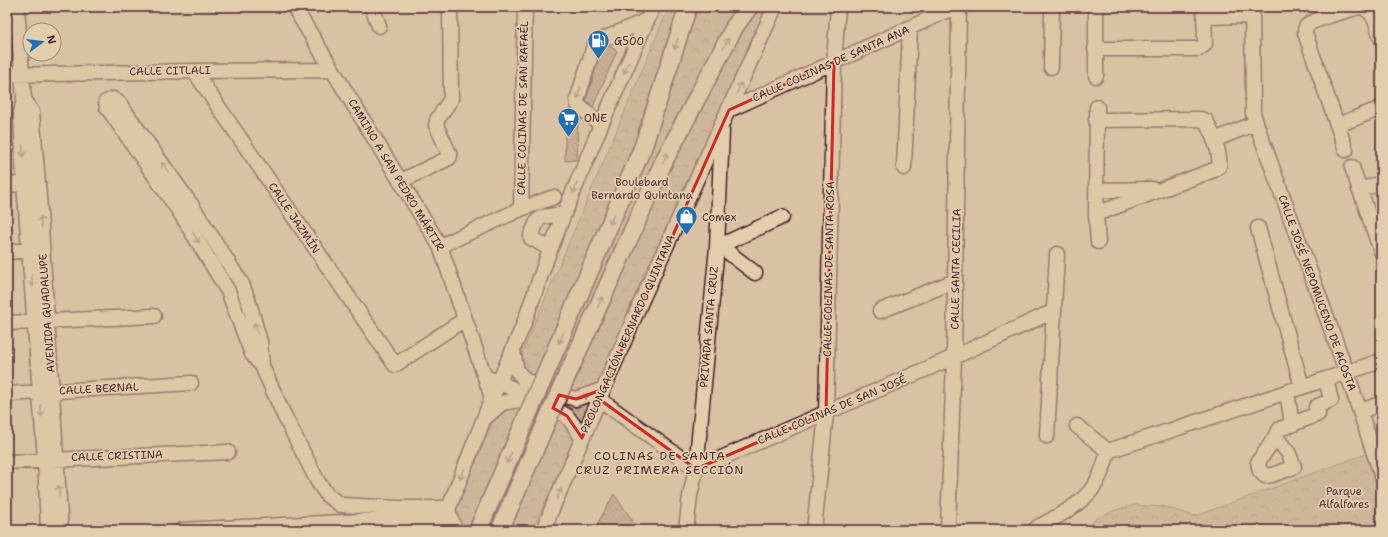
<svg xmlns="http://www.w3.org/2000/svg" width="1388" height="537" font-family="'Shantell Sans',sans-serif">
<defs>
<pattern id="forest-crowns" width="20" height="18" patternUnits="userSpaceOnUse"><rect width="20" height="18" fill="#c1a790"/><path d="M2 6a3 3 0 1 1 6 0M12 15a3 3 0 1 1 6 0" fill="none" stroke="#9f8776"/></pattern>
<pattern id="building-back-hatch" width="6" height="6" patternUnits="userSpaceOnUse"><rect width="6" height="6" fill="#b19482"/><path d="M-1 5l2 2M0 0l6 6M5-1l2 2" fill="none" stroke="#92786b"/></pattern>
</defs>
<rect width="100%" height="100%" fill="#d9c2a4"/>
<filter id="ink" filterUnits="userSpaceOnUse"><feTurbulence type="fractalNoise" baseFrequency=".025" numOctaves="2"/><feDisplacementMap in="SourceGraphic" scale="8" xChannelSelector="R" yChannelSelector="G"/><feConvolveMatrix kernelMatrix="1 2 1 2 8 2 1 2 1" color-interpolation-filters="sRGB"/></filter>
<g filter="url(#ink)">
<!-- forest -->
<path fill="url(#forest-crowns)" stroke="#86635e" d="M669,7H766L684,207L532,530H447Z
M1366,454L1381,498V530H1084L1095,519L1118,509L1135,505L1166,507L1195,516Z"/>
<!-- building -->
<path fill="url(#building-back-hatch)" stroke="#4a1f2b" d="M609,46L617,51L593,107L586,100L601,51Z
M578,117L577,160L565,161V118Z
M614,494L639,530H594Z"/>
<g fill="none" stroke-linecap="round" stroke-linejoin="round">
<defs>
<path id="minor" d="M17,7L24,99L21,113L24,183L45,459L48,530
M294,7L440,246L492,398
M372,7L379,26
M1252,7L1253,113L1256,123L1347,373L1381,474
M1362,7C1375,12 1377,26 1381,38
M1204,17L1252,16
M1095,49H1199L1203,46L1205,44L1204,7
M1051,67L1052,7
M194,71L395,365L465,319
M7,75L194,71L333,70
M1096,76V7
M24,99L32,112L38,182L61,530
M1097,107L1096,214L1098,242
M729,110L955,7
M601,125L578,105L577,100L594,46L606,38L647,20
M1338,125L1381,108
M1214,140L1256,123
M1346,150L1305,33C1305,31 1305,29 1306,27C1311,19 1350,10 1359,7
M1352,167L1381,251
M904,168L910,28
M401,181L449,158L450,155L436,125L437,120L451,99L450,7
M7,185L33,183
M1096,190L1152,189
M1359,190L1381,183
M521,209L525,7
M1096,214L1214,170L1219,166C1221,154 1212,133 1206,121L1200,119L1096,120
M1258,228L1302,387
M724,243L728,252L755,273
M440,246L521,209L554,197
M717,247L782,217
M550,249L531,238V235L538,220L542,217L564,214
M7,252L38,249
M880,311L955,281
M7,323L154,316
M513,351L517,371L525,380L549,392L576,399L604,389
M262,366L260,342L250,306L242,284L192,206L119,103L113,99L106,102L107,107L181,214L228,291L252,354L262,366L284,415L318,482L328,496L341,505L399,508H449
M491,379L538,400L567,416L573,424L582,438
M1287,392L1292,425
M7,394L191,383
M599,399L696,469L954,357L1054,311
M1360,411L1381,404
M486,417L502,403L518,400H534
M1077,426L1108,451L1381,361
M1047,436L1057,254
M1276,437L1289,454L1294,467L1272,475L1265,476L1260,471L1258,462C1266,451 1273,441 1280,429L1318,414L1316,407L1331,400L1326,379
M7,462L228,452
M448,510L455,530
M182,530L382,520L443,522
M440,530L492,398L523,326L547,258L564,214L601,125L653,7
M543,530L641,302L775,7
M686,530L690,496L696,469L717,247L722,131
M814,530L826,413L834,62L838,7
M948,530L954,357L959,7
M1035,530L1038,527C1062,514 1089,502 1100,475C1104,467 1106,459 1108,451"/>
<path id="major" d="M735,26L749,7"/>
</defs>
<!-- minor casing -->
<use href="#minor" stroke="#4a1f2b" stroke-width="17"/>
<!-- major casing -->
<use href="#major" stroke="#4a1f2b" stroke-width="20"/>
<!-- minor -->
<use href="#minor" stroke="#e2cdac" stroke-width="14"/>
<!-- major -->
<use href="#major" stroke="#e2cdac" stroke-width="17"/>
<defs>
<path id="major-bridge" d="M478,530L643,147L688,7
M500,530L556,400L665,159L735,26"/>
</defs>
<!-- major-bridge casing -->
<use href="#major-bridge" stroke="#4a1f2b" stroke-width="20" stroke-linecap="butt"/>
<!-- major-bridge -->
<use href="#major-bridge" stroke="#e2cdac" stroke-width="17"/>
</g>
<!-- one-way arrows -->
<defs><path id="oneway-shaft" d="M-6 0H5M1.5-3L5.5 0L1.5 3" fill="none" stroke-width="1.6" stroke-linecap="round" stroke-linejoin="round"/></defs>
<g stroke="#96766c">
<use href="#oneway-shaft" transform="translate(726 43) rotate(-62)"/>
<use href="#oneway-shaft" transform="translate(676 44) rotate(108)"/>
<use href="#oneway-shaft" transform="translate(626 68) rotate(114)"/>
<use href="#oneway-shaft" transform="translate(739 88) rotate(-66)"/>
<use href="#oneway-shaft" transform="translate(579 93) rotate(106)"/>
<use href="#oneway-shaft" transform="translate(23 151) rotate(87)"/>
<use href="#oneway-shaft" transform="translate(665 158) rotate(-64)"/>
<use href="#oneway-shaft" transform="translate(165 167) rotate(-125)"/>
<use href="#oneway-shaft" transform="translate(575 188) rotate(112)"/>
<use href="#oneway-shaft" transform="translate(612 219) rotate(113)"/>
<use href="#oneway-shaft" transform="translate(41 222) rotate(-94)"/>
<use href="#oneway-shaft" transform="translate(196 238) rotate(59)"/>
<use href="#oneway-shaft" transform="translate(32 281) rotate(85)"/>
<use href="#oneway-shaft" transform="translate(600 302) rotate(-66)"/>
<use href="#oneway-shaft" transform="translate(256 328) rotate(-105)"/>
<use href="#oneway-shaft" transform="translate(561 338) rotate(113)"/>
<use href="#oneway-shaft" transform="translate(583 397) rotate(-19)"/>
<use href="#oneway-shaft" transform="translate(41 411) rotate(85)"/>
<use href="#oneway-shaft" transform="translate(509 458) rotate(113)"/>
<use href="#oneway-shaft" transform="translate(462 474) rotate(112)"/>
<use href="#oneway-shaft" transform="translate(59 491) rotate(-93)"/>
<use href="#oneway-shaft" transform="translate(559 494) rotate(-67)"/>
</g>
</g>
<!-- marked area -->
<path d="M0 0H1388V537H0ZM834,62L826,413L696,469L599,399L582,438L567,416L553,408L559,395L576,399L604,389L729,110Z" fill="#d9c2a4" fill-opacity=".55" fill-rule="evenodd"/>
<path fill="none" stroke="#cf2828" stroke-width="3" stroke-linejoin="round" d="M834,62L826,413L696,469L599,399L582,438L567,416L553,408L559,395L576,399L604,389L729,110Z"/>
<!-- icons -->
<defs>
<symbol id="fuel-pin" viewBox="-11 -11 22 30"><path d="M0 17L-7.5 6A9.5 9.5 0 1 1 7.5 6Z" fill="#1f6fb2" stroke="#e2cdac"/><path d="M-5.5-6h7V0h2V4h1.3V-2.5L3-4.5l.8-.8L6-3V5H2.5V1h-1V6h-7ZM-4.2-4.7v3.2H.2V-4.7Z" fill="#fff"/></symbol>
<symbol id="supermarket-pin" viewBox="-11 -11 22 30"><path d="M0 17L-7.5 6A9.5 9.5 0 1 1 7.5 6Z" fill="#1f6fb2" stroke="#e2cdac"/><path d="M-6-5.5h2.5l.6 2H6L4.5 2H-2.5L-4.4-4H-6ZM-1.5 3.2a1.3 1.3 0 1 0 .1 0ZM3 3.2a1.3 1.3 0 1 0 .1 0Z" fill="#fff"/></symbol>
<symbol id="shop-pin" viewBox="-11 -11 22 30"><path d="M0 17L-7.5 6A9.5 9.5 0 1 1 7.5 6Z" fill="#1f6fb2" stroke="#e2cdac"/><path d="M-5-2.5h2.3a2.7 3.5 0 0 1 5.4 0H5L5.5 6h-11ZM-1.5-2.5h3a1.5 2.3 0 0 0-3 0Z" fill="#fff"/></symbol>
</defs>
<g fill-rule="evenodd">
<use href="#fuel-pin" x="586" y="28" width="25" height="34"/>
<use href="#supermarket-pin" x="556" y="106" width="25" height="34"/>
<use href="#shop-pin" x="674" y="204" width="25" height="34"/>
</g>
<g text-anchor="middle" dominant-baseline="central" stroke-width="3.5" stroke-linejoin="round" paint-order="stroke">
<!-- poi labels -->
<g font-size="11" fill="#4a1f2b" stroke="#e2cdac" text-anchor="start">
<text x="614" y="41">G500</text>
<text x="584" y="118">ONE</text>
<text x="702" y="217">Comex</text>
</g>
<!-- street labels -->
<g font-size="11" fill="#4a1f2b" stroke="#e2cdac">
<text transform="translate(831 64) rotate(-24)">CALLE COLINAS DE SANTA ANA</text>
<text transform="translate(170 71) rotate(-1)">CALLE CITLALI</text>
<text transform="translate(523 108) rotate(-89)">CALLE COLINAS DE SAN RAFAÉL</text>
<text transform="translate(396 175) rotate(59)">CAMINO A SAN PEDRO MÁRTIR</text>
<text transform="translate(294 218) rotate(56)">CALLE JAZMÍN</text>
<text transform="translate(829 269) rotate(-89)">CALLE COLINAS DE SANTA ROSA</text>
<text transform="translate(956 269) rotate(-89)">CALLE SANTA CECILIA</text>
<text transform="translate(1317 293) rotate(70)">CALLE JOSÉ NEPOMUCENO DE ACOSTA</text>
<text transform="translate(47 313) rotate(-94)">AVENIDA GUADALUPE</text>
<text transform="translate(709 327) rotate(-85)">PRIVADA SANTA CRUZ</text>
<text transform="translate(628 334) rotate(-66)">PROLONGACIÓN BERNARDO QUINTANA</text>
<text transform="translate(99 389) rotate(-3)">CALLE BERNAL</text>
<text transform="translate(832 410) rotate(-23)">CALLE COLINAS DE SAN JOSÉ</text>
<text transform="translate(117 456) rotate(-2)">CALLE CRISTINA</text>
</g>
<!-- park labels -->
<g font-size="11" fill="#5c333a" stroke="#e2cdac">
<text x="642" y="182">Boulebard<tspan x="642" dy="13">Bernardo Quintana</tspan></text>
<text x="1344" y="491">Parque<tspan x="1344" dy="13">Alfalfares</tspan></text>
</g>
<!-- neighbourhood labels -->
<g font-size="12" letter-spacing="1" fill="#4a1f2b" stroke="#e2cdac">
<text x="660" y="456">COLINAS DE SANTA<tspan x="660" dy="14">CRUZ PRIMERA SECCIÓN</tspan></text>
</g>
</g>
<!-- margin -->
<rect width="1388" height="537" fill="none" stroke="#e2cdac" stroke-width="24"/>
<rect x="12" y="12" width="1364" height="513" fill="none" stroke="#4a1f2b" stroke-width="1.5" filter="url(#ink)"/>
<!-- north arrow -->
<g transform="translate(42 42) rotate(75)"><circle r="19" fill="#e2cdac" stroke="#a58778"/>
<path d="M0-3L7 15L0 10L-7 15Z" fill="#1f6fb2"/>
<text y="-6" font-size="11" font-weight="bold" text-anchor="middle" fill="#4a1f2b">N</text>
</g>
</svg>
